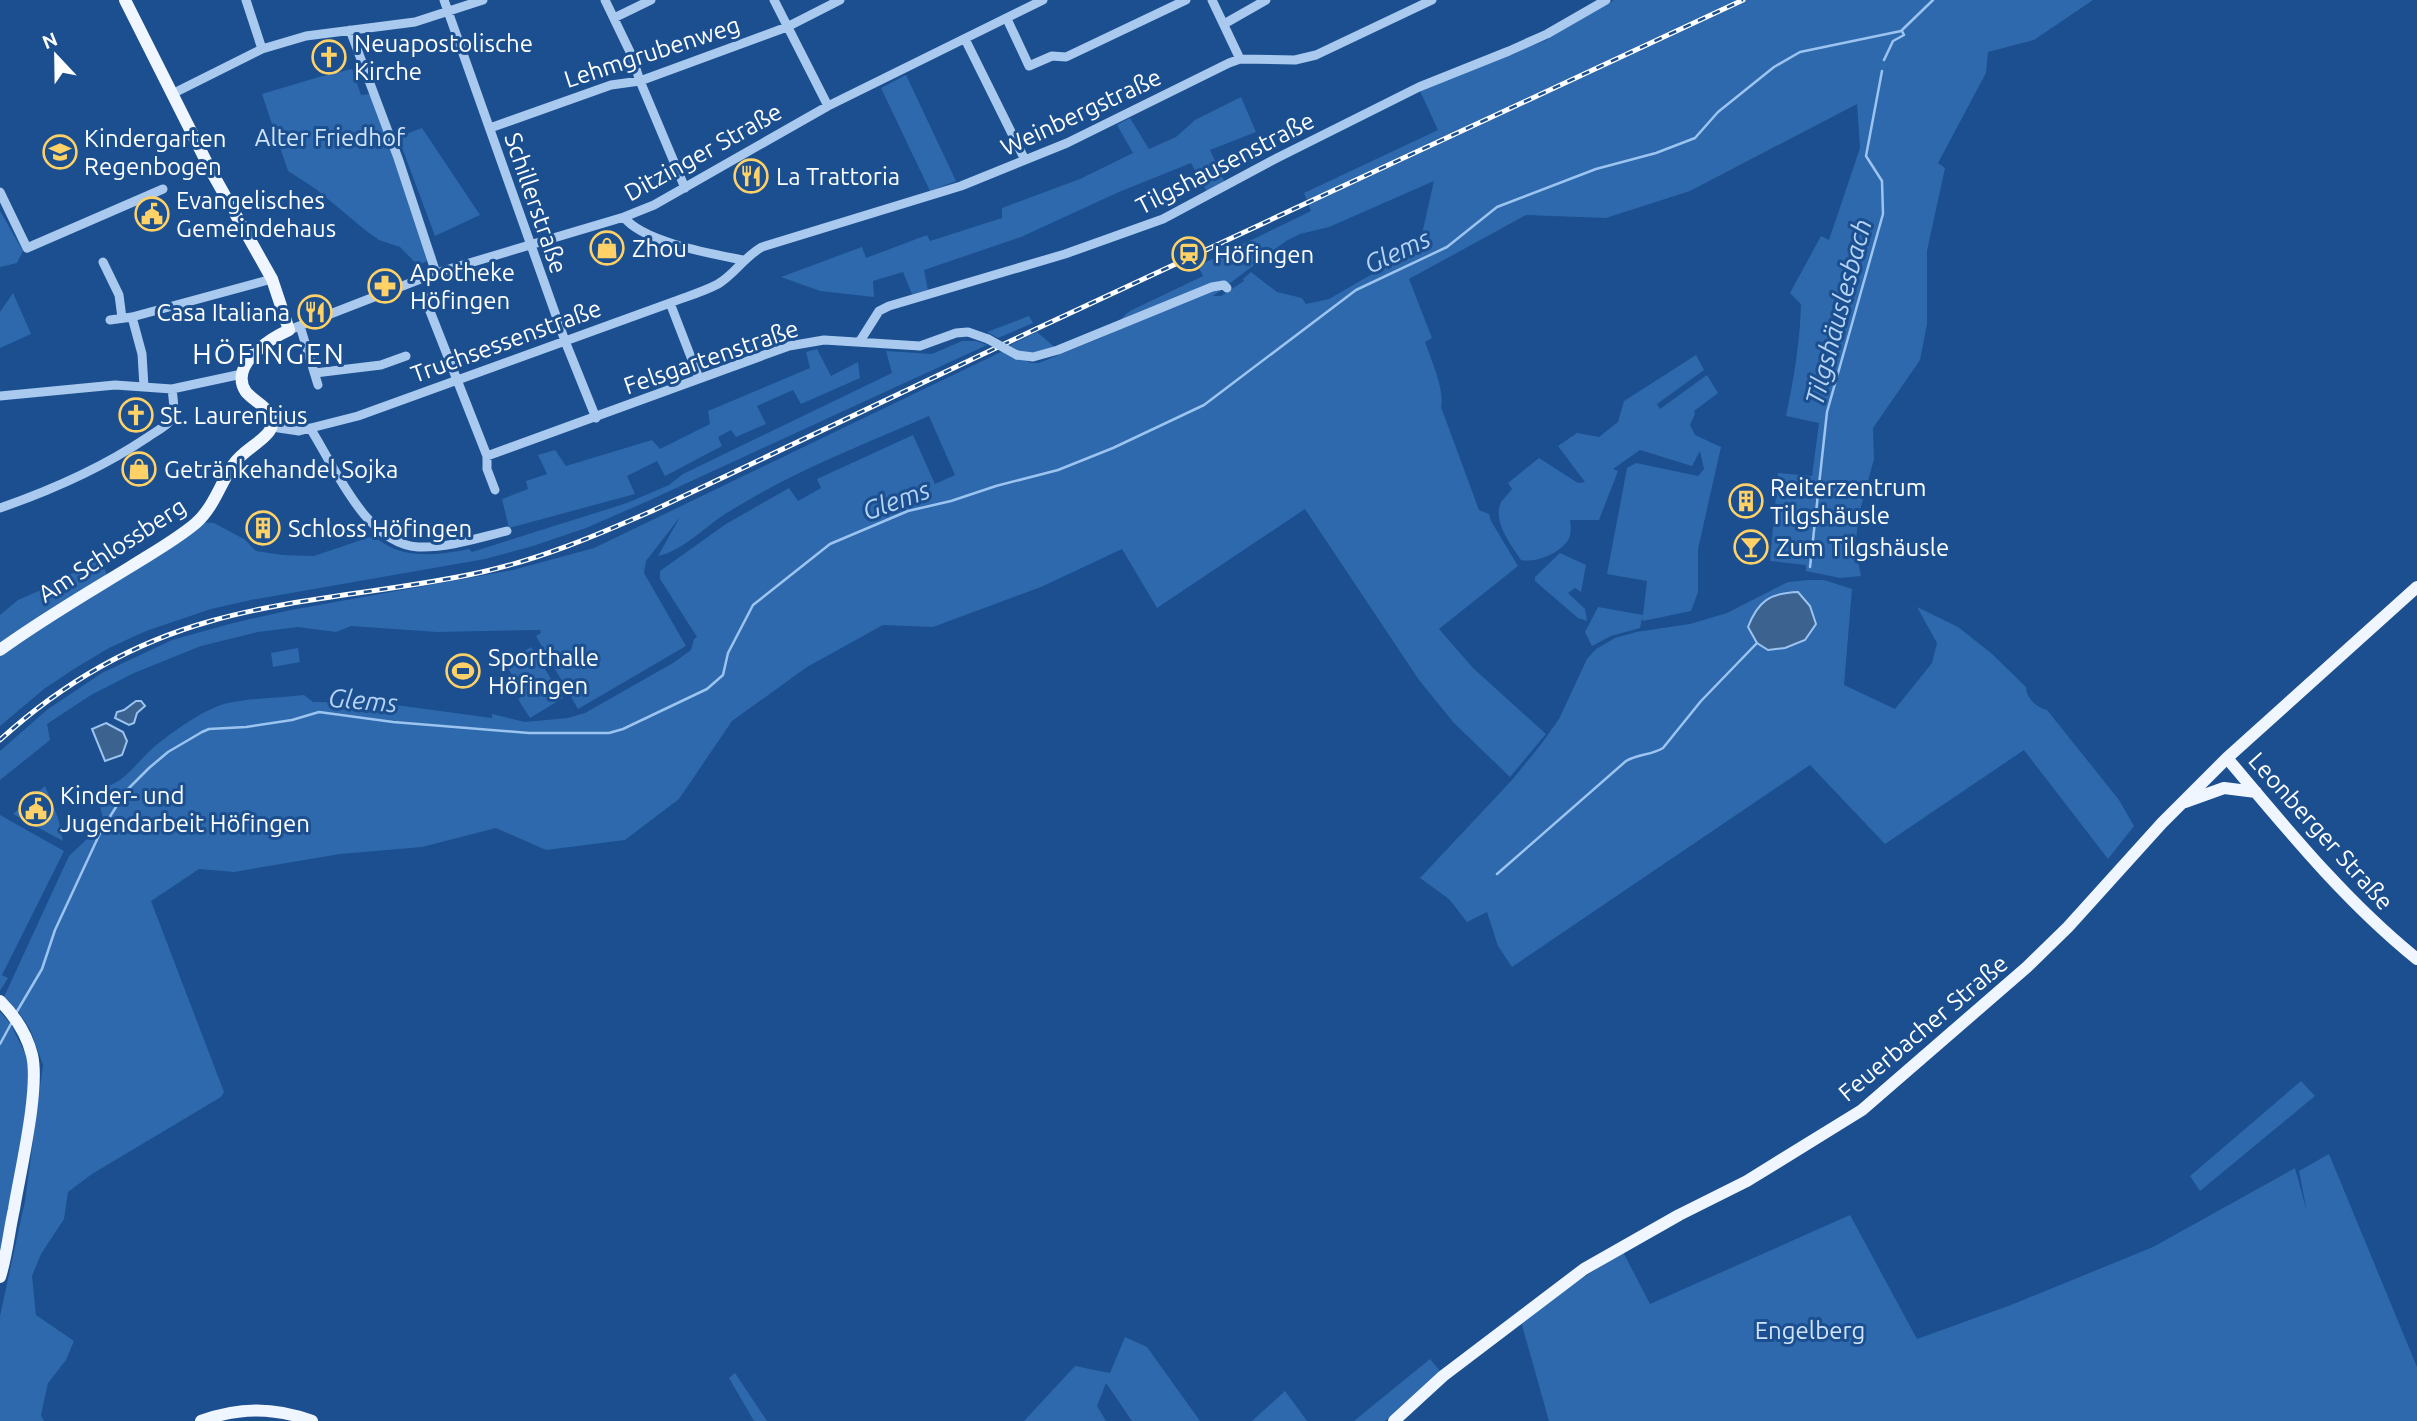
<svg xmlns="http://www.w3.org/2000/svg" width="2417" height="1421" font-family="Ubuntu,sans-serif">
<rect width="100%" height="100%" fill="#1b4f8f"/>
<!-- green -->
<path fill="#2e69ad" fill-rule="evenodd" d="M1614,0H2093L2034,40L1988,52L1986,73L1938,163L1945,168L1927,251V324L1920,360L1873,428L1874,459L1859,514L1855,547L1861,576L1840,578L1806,571V565L1770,561L1778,473L1812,476L1819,423L1786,416C1794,378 1800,342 1801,304L1790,293L1821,236L1829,240L1860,148L1857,104L1690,191L1606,218L1526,215L1409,279L1432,338L1425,342C1431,359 1445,391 1441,407L1479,510L1489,514L1491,521L1518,566L1439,629L1473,668L1546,734L1510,777L1454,723L1419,680L1305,509L1157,608L1122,549L1041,587L933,627L883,625L807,667L732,721L679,799L625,840L546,850L496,828L422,847L340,854L234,872L199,869L151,901L224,1092L221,1097L92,1174L68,1192L64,1219L41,1254L32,1276L36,1315L74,1341L66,1360L48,1383L41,1415L44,1421H0V1316L25,1201L43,1065L30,1029L20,1014L4,997L69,856L104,823L96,790C127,783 133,765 155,746C174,731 201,711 224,704C250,698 278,698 304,695L313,702L381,703L492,718V714L525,722L568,718L585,713L673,663L691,650L694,639L697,637L660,579V571L726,524L789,488L798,501L821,488L817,479L913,435L935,484L955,475L929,416C862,445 792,472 730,511C706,525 685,550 658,556L680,517L646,561L644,573L686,646L578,709L536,636L541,633L540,630L437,632L351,626L336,632L298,627L258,632L201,646L134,673L91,695L47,724L50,740L0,780V751L48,709L102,673L172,640L233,623L291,610L513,570L594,548L1003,351L1031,363H1039L1110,334C1118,327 1121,316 1130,311L1203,276L1198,266L1311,211L1304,193L1438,130L1420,91L1546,40ZM1434,181L1419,247L1329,299L1306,304L1302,298L1277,292L1251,272L1243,279L1244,281L1221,296H1213L1286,241L1300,234L1329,227Z
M352,69L361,95L370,94L436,257L418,265L400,247L379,240L365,230L316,189L288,171L262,94L319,77Z
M906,75L956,181L930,191L881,88Z
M1241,97L1256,132L1210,150L1224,181L1207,192L1191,163L1119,192L1021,237L924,270L928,290L912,294L903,272L873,281L874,297L820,291L781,277L862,247L866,258L927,235L930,241L1002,218V208L1080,179L1133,153L1117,125L1130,118L1149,149L1176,137L1195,120Z
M422,128L480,215L435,236L398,137Z
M0,211L23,251L17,263L0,267Z
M13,293L31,334L0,348V312Z
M1029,316L1033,323L998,338L987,332Z
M1037,332L1058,350L1017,355L1010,345Z
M962,341H976L987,345L648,501L586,528L533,546L485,559L251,600L211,609L146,631L109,648L74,669L44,689L0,726V650L197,522L214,523L244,539L256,551L282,555L314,556L373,536C379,540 386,545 392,548C415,558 446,554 469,549L472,552L627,503L669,485L683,474L892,373L886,351L932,354Z
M817,349L831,376L858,362L860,378L801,404L793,390L757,406L766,424L736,437L731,430L718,437L722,446L665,476L657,461L627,476L635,494L509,528L502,499L528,489L526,481L547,474L538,455L555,450L566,466L652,440L660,449L710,424L708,411L810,368L806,352Z
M1696,355L1704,370L1657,404L1660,409L1707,375L1718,393L1694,411L1695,414L1690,425L1695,435L1721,447L1698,549V592L1691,611L1643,621L1642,618L1640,628L1611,636L1592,646L1585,632L1598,607L1643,615L1647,581L1607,574L1627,468L1636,463L1698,476L1704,469L1700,451L1692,466L1640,450L1613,469L1618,471L1599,520H1570C1571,528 1572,535 1567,542C1557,554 1536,563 1521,560C1511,545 1492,521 1501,502C1504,498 1509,493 1512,489L1508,483L1539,458L1578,483L1585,482L1558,446L1577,433L1599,437L1618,422L1624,401Z
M1560,553L1586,565L1581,592L1575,588L1568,593L1585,609L1587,621L1578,618L1535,581V577Z
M101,559L107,575L0,644V615L18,600L59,582L65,577Z
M1809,580H1824L1852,589L1844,685L1895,709L1932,663L1937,643L1917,607L1958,627L1991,653L2026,687C2026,698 2037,708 2047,710L2119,800L2134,826L2108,859L2024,750L1885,844L1810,765L1512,967L1498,946L1487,912L1467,922L1449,899L1420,878L1512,780L1542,743L1559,719L1587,659L1596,649L1615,638L1636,632L1690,624L1727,613L1788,582Z
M531,647L563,698L530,718L518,699L524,695L505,663Z
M298,648L300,662L273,667L271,653Z
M45,786L58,818L63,841L13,814Z
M0,815L64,851L2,975L8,978L0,991Z
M0,1012L10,1023L27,1057L29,1076L27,1105L0,1256Z
M2301,1081L2315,1096L2200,1191L2190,1176Z
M2329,1154L2417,1367V1421H1549L1520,1318L1623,1252L1650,1304L1850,1215L1917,1339L2011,1305L2153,1247L2295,1168L2307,1212L2299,1171Z
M1125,1337L1147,1347L1200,1421H1132L1106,1383L1097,1406L1106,1421H1024L1075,1366L1110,1373Z
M1430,1359L1440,1371L1385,1421H1354Z
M735,1373L767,1421H754L729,1378Z
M1285,1391L1307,1421H1252Z"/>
<!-- water -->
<path fill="#3c6290" stroke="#9cc4f0" stroke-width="2" d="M1798,592L1810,606L1816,624L1805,640L1785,648L1768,650L1757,643L1748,627C1758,601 1770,593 1798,592Z
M136,701H141L145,706L137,713L134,723L129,725L115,718L117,712L124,710Z
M106,723L123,732L127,741L122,755L105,761L92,729Z"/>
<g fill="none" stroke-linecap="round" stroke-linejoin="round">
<!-- stream -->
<path stroke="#9cc4f0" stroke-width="2.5" d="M1884,60L1893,41L1904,35L1902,31
M1810,567L1827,412L1883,214L1882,181L1866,156L1882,71
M1497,874L1626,761C1638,754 1652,755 1663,748L1701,701L1757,643
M16,1013L42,969L55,930L101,831L126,791L149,768L168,752L202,732L209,729L246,727L292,720L319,712L393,722L529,733H609L623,729L707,689L723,675L728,653L753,605L830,544L908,511L951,501L996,486L1058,470L1113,448L1204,405L1356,290L1447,247L1497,207L1596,169L1656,153L1695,138L1718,112L1774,67L1800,52L1901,31L1933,0
M0,1044L12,1022"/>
<!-- minor -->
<path stroke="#a9c9ee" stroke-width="9" d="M246,0L262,49
M444,0L565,341L596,418
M605,0L631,54L640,81L685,188
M774,0L828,106
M1212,0L1240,59
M614,18L651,0
M1007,19L1029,66L1052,56L1066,57L1186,0
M1224,24L1266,0
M350,30L398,158L436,273
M965,39L1025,160
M172,94L262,49L306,36L415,22L483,0
M490,128L611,85L640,81L787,27L840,0
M0,192L27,248L163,189
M624,217C642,242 713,254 743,260
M103,262L119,295L122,318
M424,296L487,456V469L495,490
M670,303L699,378
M132,317L142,354L144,387
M110,320L132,317L272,279
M300,326L318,385
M289,330L436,273L624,217L654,205L828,106L1043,0
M860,341L879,311L889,306L1065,254L1163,219L1277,158L1419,87L1509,51L1547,34L1606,0
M1017,355L1033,357L1058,350L1212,287L1224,285L1227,288
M315,373L381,365L406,356
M0,396L115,385L172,389L242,374
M272,427L299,431L358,416L670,303C685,297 703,292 718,284C735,274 744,257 762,247L961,186L1067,143L1229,63L1240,59L1295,60L1316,55L1432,0
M310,428C335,467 365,543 418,547C448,548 478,538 507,531
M487,456L789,346L824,340L920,346L956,333L968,332L988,339
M0,508C52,490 102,468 148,437C155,432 165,427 170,421C176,411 173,399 172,389"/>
<!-- major -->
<path stroke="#f0f6ff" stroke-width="12" d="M0,650C41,620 86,594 130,567C152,553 176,540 196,523C214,507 220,484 233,465C242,451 258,445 268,433C273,427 274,420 269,413C264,405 253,400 246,392C228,366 269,339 289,330L272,279L210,169L125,0
M2227,758C2286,828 2345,901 2417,959
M2185,802L2224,788L2256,792
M0,1001C15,1016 27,1035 32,1055C40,1089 20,1172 14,1209C9,1231 7,1255 0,1277
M201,1421C239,1407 274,1407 312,1421
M1394,1421L1443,1376L1584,1269L1679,1215L1747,1181L1862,1110L2027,967L2068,927L2162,823L2227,758L2417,587"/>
<defs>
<path id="rail" d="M0,740C60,685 132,643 211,621C299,596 393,592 482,572C541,559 597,535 652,511L1036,329L1743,0"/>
</defs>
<!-- rail casing -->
<use href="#rail" stroke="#fff" stroke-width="5"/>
<!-- rail -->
<use href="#rail" stroke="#1b4f8f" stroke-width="2.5" stroke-dasharray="8" stroke-linecap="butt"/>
<!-- minor-bridge -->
<path stroke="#a9c9ee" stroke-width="9" d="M988,339L1017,355"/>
</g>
<!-- icons -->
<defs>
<symbol id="church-ring" viewBox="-11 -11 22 22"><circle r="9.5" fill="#1b4f8f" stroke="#ffd166" stroke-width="1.5"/><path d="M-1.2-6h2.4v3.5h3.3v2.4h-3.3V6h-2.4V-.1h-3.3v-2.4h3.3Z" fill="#ffd166"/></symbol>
<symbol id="school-ring" viewBox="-11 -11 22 22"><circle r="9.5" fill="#1b4f8f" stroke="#ffd166" stroke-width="1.5"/><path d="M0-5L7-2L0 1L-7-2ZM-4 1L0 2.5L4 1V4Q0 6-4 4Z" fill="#ffd166"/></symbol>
<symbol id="restaurant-ring" viewBox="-11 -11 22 22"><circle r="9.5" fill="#1b4f8f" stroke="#ffd166" stroke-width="1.5"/><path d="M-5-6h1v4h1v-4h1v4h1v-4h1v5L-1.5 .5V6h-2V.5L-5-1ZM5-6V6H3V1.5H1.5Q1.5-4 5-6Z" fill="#ffd166"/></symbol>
<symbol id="civic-ring" viewBox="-11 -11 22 22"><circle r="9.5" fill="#1b4f8f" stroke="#ffd166" stroke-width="1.5"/><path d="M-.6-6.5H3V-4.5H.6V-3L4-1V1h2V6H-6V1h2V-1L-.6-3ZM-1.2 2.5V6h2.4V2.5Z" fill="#ffd166"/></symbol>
<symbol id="shop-ring" viewBox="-11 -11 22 22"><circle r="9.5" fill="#1b4f8f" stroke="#ffd166" stroke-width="1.5"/><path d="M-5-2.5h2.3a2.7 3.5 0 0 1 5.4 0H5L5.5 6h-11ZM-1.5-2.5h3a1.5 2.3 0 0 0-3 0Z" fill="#ffd166"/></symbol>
<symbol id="station-ring" viewBox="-11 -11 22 22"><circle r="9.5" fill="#1b4f8f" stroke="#ffd166" stroke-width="1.5"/><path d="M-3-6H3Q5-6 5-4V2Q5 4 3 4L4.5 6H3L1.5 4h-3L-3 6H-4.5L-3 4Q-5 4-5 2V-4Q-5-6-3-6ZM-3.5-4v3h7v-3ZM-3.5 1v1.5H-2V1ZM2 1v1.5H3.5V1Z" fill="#ffd166"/></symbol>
<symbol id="pharmacy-ring" viewBox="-11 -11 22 22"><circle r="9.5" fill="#1b4f8f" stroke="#ffd166" stroke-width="1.5"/><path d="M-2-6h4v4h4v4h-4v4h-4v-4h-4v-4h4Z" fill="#ffd166"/></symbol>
<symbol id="building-ring" viewBox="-11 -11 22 22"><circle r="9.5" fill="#1b4f8f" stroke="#ffd166" stroke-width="1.5"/><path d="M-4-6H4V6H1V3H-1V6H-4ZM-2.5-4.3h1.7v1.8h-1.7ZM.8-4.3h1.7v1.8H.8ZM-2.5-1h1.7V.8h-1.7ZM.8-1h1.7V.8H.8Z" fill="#ffd166"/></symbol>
<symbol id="bar-ring" viewBox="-11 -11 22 22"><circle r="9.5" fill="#1b4f8f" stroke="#ffd166" stroke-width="1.5"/><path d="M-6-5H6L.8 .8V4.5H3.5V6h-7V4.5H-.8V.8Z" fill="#ffd166"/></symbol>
<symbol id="stadium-ring" viewBox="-11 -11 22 22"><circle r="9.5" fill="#1b4f8f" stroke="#ffd166" stroke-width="1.5"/><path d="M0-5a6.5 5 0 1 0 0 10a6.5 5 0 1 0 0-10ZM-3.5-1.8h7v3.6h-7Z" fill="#ffd166"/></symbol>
</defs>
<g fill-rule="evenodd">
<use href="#church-ring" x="310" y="38" width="38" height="38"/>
<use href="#school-ring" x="41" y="133" width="38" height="38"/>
<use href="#restaurant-ring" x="732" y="157" width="38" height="38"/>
<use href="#civic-ring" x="133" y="195" width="38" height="38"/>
<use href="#shop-ring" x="588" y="229" width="38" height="38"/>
<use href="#station-ring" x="1170" y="235" width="38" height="38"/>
<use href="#pharmacy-ring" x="366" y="267" width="38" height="38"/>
<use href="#restaurant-ring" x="296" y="293" width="38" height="38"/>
<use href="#church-ring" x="117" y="396" width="38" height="38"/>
<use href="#shop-ring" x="120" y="450" width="38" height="38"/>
<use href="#building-ring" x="1727" y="482" width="38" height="38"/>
<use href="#building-ring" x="244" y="509" width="38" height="38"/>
<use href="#bar-ring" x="1732" y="528" width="38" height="38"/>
<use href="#stadium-ring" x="444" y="652" width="38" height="38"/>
<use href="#civic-ring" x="17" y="790" width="38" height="38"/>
</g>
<g text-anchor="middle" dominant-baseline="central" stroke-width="6" stroke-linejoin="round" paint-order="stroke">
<!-- poi labels -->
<g font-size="24" fill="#fff" stroke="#1b4f8f" text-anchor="start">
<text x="354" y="43">Neuapostolische<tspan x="354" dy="28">Kirche</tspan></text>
<text x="84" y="138">Kindergarten<tspan x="84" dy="28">Regenbogen</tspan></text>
<text x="776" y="176">La Trattoria</text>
<text x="176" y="200">Evangelisches<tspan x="176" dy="28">Gemeindehaus</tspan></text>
<text x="632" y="248">Zhou</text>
<text x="1214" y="254">Höfingen</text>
<text x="410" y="272">Apotheke<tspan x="410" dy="28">Höfingen</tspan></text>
<text x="290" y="312" text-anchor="end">Casa Italiana</text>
<text x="160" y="415">St. Laurentius</text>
<text x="164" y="469">Getränkehandel Sojka</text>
<text x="1770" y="487">Reiterzentrum<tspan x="1770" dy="28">Tilgshäusle</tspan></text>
<text x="288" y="528">Schloss Höfingen</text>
<text x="1776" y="547">Zum Tilgshäusle</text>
<text x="488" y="657">Sporthalle<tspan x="488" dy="28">Höfingen</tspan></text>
<text x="60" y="795">Kinder- und<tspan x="60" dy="28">Jugendarbeit Höfingen</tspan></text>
</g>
<!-- street labels -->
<g font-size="24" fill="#fff" stroke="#1b4f8f">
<text transform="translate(652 52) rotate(-18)">Lehmgrubenweg</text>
<text transform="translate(1081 112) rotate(-25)">Weinbergstraße</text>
<text transform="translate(703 152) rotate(-29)">Ditzinger Straße</text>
<text transform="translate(1225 163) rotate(-27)">Tilgshausenstraße</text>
<text transform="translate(536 203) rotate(71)">Schillerstraße</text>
<text transform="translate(506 341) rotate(-20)">Truchsessenstraße</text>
<text transform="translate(711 357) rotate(-19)">Felsgartenstraße</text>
<text transform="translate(112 550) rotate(-33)">Am Schlossberg</text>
<text transform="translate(2321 831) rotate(48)">Leonberger Straße</text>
<text transform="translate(1923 1028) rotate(-40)">Feuerbacher Straße</text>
</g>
<!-- park labels -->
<g font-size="24" fill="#cfe3fa" stroke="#1b4f8f">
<text x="330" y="137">Alter Friedhof</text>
<text x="1810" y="1330">Engelberg</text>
</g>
<!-- water labels -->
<g font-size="26" font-style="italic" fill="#b5d3f5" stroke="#1b4f8f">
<text transform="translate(1397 251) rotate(-25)">Glems</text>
<text transform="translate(1838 312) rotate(-75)">Tilgshäuslesbach</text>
<text transform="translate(896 500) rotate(-20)">Glems</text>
<text transform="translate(363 700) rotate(5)">Glems</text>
</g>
<!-- quarter labels -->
<g font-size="28" letter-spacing="2" fill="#fff" stroke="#1b4f8f">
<text x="269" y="353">HÖFINGEN</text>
</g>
</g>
<!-- north arrow -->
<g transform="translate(56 56) rotate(338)" stroke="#1b4f8f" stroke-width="5" paint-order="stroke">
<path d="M0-5L12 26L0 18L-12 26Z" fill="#ffffff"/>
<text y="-10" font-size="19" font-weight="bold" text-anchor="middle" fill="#ffffff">N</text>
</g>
</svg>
